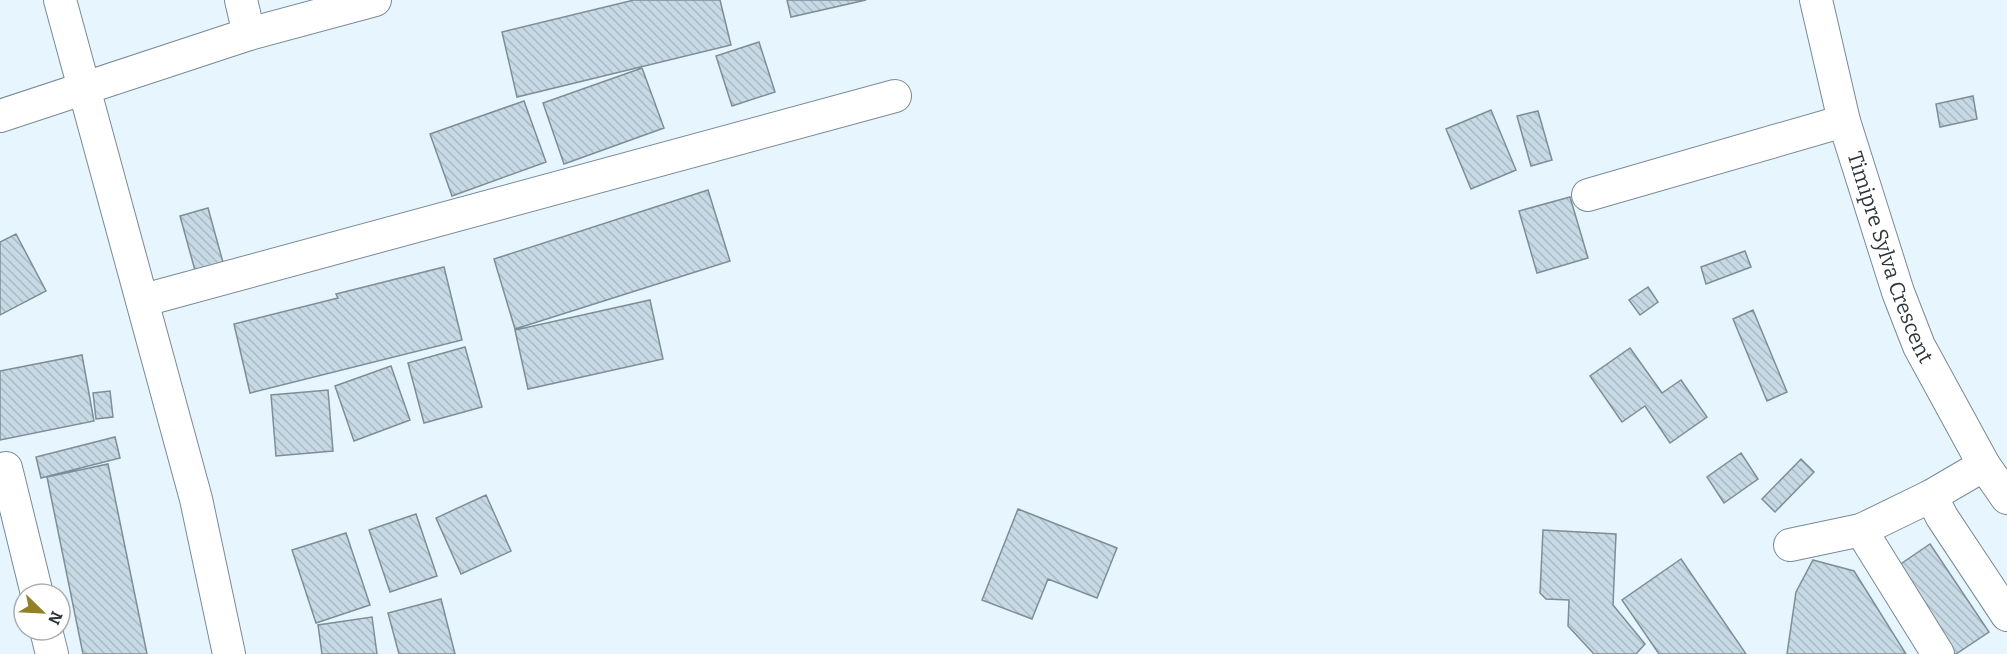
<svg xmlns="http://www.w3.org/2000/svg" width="2007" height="654" font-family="Bitter,serif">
<defs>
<pattern id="building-back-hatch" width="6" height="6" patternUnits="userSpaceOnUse" patternTransform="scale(1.5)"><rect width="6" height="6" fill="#c7d9e4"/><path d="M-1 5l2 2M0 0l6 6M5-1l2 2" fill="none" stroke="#abbbc4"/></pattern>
</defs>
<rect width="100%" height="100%" fill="#e7f6fe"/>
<!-- building -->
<path fill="url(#building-back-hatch)" stroke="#7d8e98" stroke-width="1.5" d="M634,0H720L731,45L517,97L502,32Z
M787,0H866L791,17Z
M759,42L775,92L732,106L716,56Z
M642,68L664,128L564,164L543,103Z
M1973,96L1977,119L1940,127L1936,104Z
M524,101L546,162L452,196L430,134Z
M1491,110L1516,170L1471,189L1446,129Z
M1538,111L1552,160L1531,166L1517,116Z
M708,190L730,261L515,329L494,259Z
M1570,197L1588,258L1537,273L1519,211Z
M208,208L224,266L196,274L180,216Z
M16,234L46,291L0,315V242Z
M1745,251L1751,267L1706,284L1701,267Z
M444,267L462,340L250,393L234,324L338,298L336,294Z
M1648,287L1658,302L1640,315L1629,300Z
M650,300L663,359L528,389L515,330Z
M1753,310L1787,392L1767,401L1733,319Z
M465,347L482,407L424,423L408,363Z
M1630,348L1662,393L1681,380L1707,417L1670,443L1645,406L1622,422L1590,376Z
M82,355L94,421L0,440V371Z
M391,366L410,420L354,441L335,386Z
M328,390L333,451L276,456L271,395Z
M110,391L113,417L96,419L93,393Z
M115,437L120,458L41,478L36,457Z
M1741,453L1758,479L1724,503L1707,477Z
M1801,459L1814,472L1775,512L1762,499Z
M108,464L147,654H83L47,477Z
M486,495L511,551L461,574L436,518Z
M1018,509L1117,548L1097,598L1048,579L1032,619L982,600Z
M416,514L437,576L390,592L369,530Z
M1543,530L1616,534L1613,605L1645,644L1636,654H1594L1568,626L1569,600L1546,599L1540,593Z
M346,533L370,605L316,623L292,550Z
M1930,544L1989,632L1956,654H1943L1889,572Z
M1681,559L1746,654H1659L1622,600Z
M1813,560L1854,571L1906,654H1787L1796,592Z
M441,599L455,654H399L388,613Z
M372,617L377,654H322L318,625Z"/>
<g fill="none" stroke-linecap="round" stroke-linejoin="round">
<defs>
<g id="minor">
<path d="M60,0L196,499L229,654"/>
<path d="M241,0L249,34"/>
<path id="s1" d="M1816,0L1844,121L1898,292L1919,346L1984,465L2007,498"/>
<path d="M0,116L249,34L375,0"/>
<path d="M1588,195L1844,121"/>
<path d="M144,300L895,96"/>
<path d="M1984,465L1931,496L1942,517L2007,615"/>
<path d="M6,468L37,594"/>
<path d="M1861,530L1938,654"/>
<path d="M1790,545L1861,530L1931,496"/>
<path d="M46,630L52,654"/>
</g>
</defs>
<!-- minor casing -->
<use href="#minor" stroke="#798a94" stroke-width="34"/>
<!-- minor -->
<use href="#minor" stroke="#fff" stroke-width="32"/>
</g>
<g text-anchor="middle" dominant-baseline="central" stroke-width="6" stroke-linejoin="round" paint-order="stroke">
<!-- street labels -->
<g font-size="21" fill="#2e3539" stroke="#fff">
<text stroke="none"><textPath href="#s1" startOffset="268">Timipre Sylva Crescent</textPath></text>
</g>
</g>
<!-- north arrow -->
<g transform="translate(42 612) rotate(114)"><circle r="28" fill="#ffffff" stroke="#abaeb0" stroke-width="1.5"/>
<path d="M0-4.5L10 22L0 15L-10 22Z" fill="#927f26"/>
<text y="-9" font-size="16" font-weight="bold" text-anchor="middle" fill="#2e3539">N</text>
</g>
</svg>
